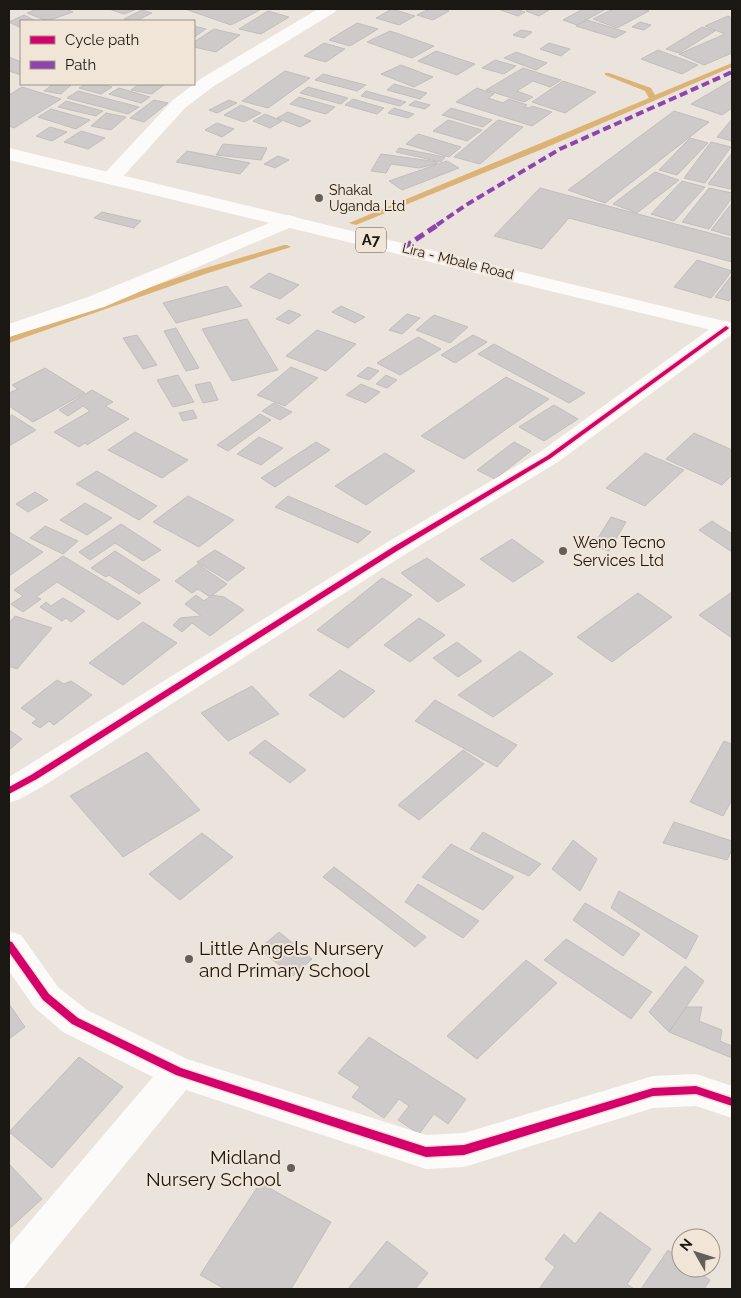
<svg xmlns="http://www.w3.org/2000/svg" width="741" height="1298" font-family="Raleway,sans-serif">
<rect width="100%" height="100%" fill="#ebe4dd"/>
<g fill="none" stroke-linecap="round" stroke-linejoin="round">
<!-- stream -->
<path fill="#dcb275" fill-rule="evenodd" d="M732,63V67L545,148L356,225L349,223L649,98L645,91L605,75V73H609L651,88L655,95Z
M284,245H287L291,247L208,273L9,343V337L202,269Z"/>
</g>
<!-- building -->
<path fill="#cecaca" stroke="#c2bebd" d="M37,9H66L73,12L47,21L27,13Z
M109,9H137L124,14Z
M185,9H256L260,10L231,25Z
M392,9L415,16L399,25L376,18Z
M429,9H441L449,11L433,20L417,15Z
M498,9H515L525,12L518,16Z
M531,9H543L549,10L539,16L526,11Z
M583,9H606L577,25L563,20Z
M613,9H642L649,11L617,28L593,19Z
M142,10L152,13L136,21L124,19Z
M268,11L289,17L261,34L239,29Z
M24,15L36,21H21V28L9,22Z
M728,16L732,18V53L704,65L679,54L725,34L705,26Z
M587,20L626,32L615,38L576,26Z
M640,22L651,25L644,30L632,27Z
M357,23L378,29L350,46L329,40Z
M194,26L206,29L194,37Z
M702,27L715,31L679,53L666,49Z
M214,29L240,35L216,52L194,47V42Z
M521,30L532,32L524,38L513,35Z
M390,31L434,46L412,58L367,42Z
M324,43L345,49L326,62L304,56Z
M549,43L570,49L561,56L540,49Z
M658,50L698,65L682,74L641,59Z
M436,51L475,64L457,75L418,61Z
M516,52L547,63L536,70L504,58Z
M9,57L21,62V75L9,71Z
M495,60L516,66L504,74L482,68Z
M401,65L433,77L414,87L381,74Z
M523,68L561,80L550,87L533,81L517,91L533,97L524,102L486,90Z
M285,71L310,78L268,108L242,101Z
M323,74L366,85L357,91L315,80Z
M732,80V108L722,115L691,104Z
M563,81L596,92L565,113L532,102Z
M53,84H72L61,94L44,91Z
M86,84H100L112,87L101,94L79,88Z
M139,84H165L152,94L131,90Z
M394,84L427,93L420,99L387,90Z
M22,87L61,99L14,128L9,126V95Z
M308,87L348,98L341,104L300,93Z
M119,88L150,97L141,103L109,94Z
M477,88L494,94L488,98L503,103L509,99L527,105L524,107L529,108L532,106L552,112L532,126L456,102Z
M78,91L139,107L128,114L67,98Z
M366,91L406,102L400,106L361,96Z
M299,97L335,107L326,114L290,104Z
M353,99L384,108L377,114L345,105Z
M154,100L168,103L144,122L130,118Z
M229,100L237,103L217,113L209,110Z
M66,101L103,111L96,116L58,107Z
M415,101L430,105L425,109L409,105Z
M241,105L261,113L244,122L224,115Z
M394,108L414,114L408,118L388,113Z
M451,108L492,120L483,127L442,115Z
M51,109L90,120L76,129L38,117Z
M674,111L709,122L605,203L568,190Z
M288,112L311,121L300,127L277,118Z
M106,113L126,117L111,130L91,126Z
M265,114L282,121L270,128L253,121Z
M732,119V141L717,137Z
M448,120L482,130L467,141L433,131Z
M498,120L523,127L480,164L454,157Z
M217,123L234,129L222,137L205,130Z
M50,127L67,132L52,141L36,136Z
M81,131L105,138L88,149L64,142Z
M418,134L461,147L449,157L406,144Z
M690,138L708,143L677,175L659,170Z
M711,142L731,147L705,183L684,178Z
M223,144L267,148L261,160L216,155Z
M399,148L445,157L441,162L396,152Z
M187,151L250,163L240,174L176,162Z
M732,153V186L730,189L708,184Z
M381,154L438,162L436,164L419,168L391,164L386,173L371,171Z
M278,156L289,160L275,168L264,164Z
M447,161L459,168L402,190L389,181Z
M655,172L679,180L637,213L613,204Z
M682,181L705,187L674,221L651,214Z
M540,188L732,239V262L569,218L542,249L494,236Z
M709,188L732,193V198L709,229L682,222Z
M732,203V236L711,230Z
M102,212L141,221L134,228L94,218Z
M697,260L732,271L711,298L674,287Z
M269,273L299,285L280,299L250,287Z
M732,275V296L729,301L715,297Z
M227,286L242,306L176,323L163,303Z
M341,306L365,317L355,323L332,312Z
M289,310L301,315L289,324L276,319Z
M407,314L420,318L402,334L389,330Z
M434,315L468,327L450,343L416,330Z
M247,319L278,370L232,381L202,329Z
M176,328L199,368L186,371L164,331Z
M317,330L356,344L326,371L286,356Z
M137,335L157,365L143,369L123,338Z
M473,335L487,342L455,363L441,355Z
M418,337L441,349L400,375L377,363Z
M494,344L585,393L569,403L478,354Z
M291,367L318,378L285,406L257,395Z
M368,367L379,371L369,380L357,376Z
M45,368L85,393L33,422L9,406V393L18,389L12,385Z
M178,375L194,402L173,407L157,380Z
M386,375L397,380L387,388L376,384Z
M506,377L549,399L464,459L421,436Z
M210,382L218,400L203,403L195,385Z
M361,384L380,392L366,403L346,395Z
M92,390L113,402L105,406L129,419L87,445L85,443L79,447L54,432L90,411L83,406L68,416L59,410Z
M274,403L292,412L280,420L262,411Z
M554,405L578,419L544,441L519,427Z
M193,410L197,418L183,421L179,413Z
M260,414L271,420L228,451L217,445Z
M12,415L36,430L9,446V417Z
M135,432L188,460L162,478L108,450Z
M694,433L732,450V475L722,485L666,459Z
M259,437L283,448L261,465L237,454Z
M316,442L330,450L275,487L261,478Z
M514,442L531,451L495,479L477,470Z
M385,453L415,471L366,505L335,486Z
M645,453L684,470L645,506L606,488Z
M97,471L157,506L139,520L76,484Z
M35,492L48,500L28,512L16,504Z
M188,496L234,520L199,547L153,522Z
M288,496L371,532L358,543L275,507Z
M85,503L112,518L87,535L60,520Z
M611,517L626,522L609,551L593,546Z
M712,521L732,534V552L699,530Z
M121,524L161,550L143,561L115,543L90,560L79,552Z
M45,526L78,541L63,554L30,538Z
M9,532L43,552L9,576Z
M512,539L544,562L513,582L480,559Z
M215,550L245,568L228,581L197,562Z
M115,551L160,580L139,594L109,575L106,577L91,568Z
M63,556L141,603L118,620L57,582L36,597L41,599L23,612L11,604L23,596L14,590Z
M427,558L465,585L438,602L401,573Z
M198,564L227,584L210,597L198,589L192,593L175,581Z
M382,578L412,595L348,648L317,630Z
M732,592V638L699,615Z
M638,593L672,617L612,662L577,637Z
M196,595L204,601L212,595L224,597L244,610L210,636L192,623L182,632L173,625L180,618L201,616L185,604Z
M63,598L85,611L71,622L66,618L62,621L40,607L46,602L51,606Z
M15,616L52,628L17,669L9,666V623Z
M419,618L445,635L410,662L384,645Z
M143,622L177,643L123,685L89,663Z
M457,642L482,661L458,677L433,658Z
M520,651L553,674L493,717L458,695Z
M340,670L375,691L344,718L309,695Z
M57,680L64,684L71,681L92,695L54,725L49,721L40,728L32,723L37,719L21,708Z
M252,686L279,714L228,741L201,713Z
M435,700L517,745L497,767L415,721Z
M9,730L22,739L9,750Z
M265,740L306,770L290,783L249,753Z
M724,741L732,744V800L723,816L690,802Z
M463,750L484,764L419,820L398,805Z
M147,752L200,810L123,857L70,796Z
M674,822L732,841V850L727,860L663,843Z
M483,832L541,864L529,876L470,849Z
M202,833L233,857L180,900L149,874Z
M573,840L597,859L580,891L552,869Z
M451,844L514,877L483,910L422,877Z
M334,867L426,937L415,947L323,877Z
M418,884L479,921L463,938L405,902Z
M619,891L698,936L686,959L611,908Z
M585,903L640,934L623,956L573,920Z
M279,932L312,959L293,976L259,949Z
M566,939L652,992L631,1019L544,960Z
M526,960L557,983L477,1059L447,1036Z
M685,966L704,981L669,1032L649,1012Z
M9,1004L25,1027L9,1039Z
M686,1007H702L699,1021L722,1030L720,1041L732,1046V1058L669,1032Z
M369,1037L466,1099L448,1124L434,1114L419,1134L398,1120L409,1106L399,1099L384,1118L352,1097L360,1087L338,1073Z
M79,1057L123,1087L52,1168L9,1132Z
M9,1164L42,1199L9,1229Z
M260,1183L331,1222L291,1289H225L200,1275Z
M600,1212L651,1249L627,1284L634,1289H539L555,1267L545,1259L564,1234L575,1244Z
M387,1241L428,1273L415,1289H348Z
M668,1250L681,1259V1268H693L710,1280L704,1289H641Z"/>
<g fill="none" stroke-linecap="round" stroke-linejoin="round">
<!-- minor -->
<path fill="#fcfbfa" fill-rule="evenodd" d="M318,9H337L335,12L214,86L185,108L118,182L111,184L104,182L101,178L104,174L173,100L202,78Z
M289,215L296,217L299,221L296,225L104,307L9,337V324L88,297Z
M726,321L732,323V334L558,462L404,555L45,785L20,799L9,803V777L386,543L540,452L718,323Z
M9,931L21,935L58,987L87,1010L187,1059L426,1135L464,1133L653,1076L696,1074L732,1086V1118L696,1106L653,1108L464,1167L426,1169L186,1090L23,1289H9V1246L153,1077L63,1032L34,1007L9,971Z"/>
<!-- primary -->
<path fill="#fcfbfa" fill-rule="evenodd" d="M9,148L732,323V335L9,160Z"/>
<!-- quiet-far1 -->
<path stroke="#8e44ad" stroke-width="4" stroke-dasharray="8 4" stroke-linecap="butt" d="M437,225L466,205L560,149L732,72"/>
<!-- quiet -->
<path stroke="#8e44ad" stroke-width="5" stroke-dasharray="10 5" stroke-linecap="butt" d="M403,248L439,224"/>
<defs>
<path id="cycleway" d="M726,326L729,328L728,329L551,458L397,551L37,779L9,794V787L31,775L393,547L547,456Z
M9,941L12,942L49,994L78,1018L181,1068L426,1147L464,1145L653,1088L696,1086L732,1098V1106L696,1094L653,1096L464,1155L426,1157L176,1075L72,1024L43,1000L9,952Z"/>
</defs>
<!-- cycleway casing -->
<use href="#cycleway" stroke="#f1e5d7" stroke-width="3"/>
<!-- cycleway -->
<use href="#cycleway" fill="#d6006c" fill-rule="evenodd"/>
</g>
<!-- markers -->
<g fill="#645f59" stroke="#f1e5d7" stroke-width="2">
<circle cx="319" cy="198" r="5"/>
<circle cx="563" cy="551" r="5"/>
<circle cx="189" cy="959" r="5"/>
<circle cx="291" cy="1168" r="5"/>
</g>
<g text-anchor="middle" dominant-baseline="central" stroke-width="4" stroke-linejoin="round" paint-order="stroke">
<!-- far-poi labels -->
<g font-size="14" fill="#1b1712" stroke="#f1e5d7" text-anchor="start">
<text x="329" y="190">Shakal<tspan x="329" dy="16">Uganda Ltd</tspan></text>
</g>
<!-- far-street labels -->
<g font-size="14" fill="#1b1712" stroke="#f1e5d7">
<text transform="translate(458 261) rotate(14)">Lira - Mbale Road</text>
</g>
<!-- shield labels -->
<rect fill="#f1e5d7" stroke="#5b554d" stroke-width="1" x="356" y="227.5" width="30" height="25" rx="4"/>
<g font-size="15" font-weight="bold" fill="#1b1712">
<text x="371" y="240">A7</text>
</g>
<!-- poi labels -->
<g font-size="16" fill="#1b1712" stroke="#f1e5d7" text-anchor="start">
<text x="573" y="542">Weno Tecno<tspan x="573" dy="18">Services Ltd</tspan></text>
</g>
<!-- near-poi labels -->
<g font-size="19" fill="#1b1712" stroke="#f1e5d7" text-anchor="start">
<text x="199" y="948">Little Angels Nursery<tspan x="199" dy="22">and Primary School</tspan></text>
<text x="281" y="1157" text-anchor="end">Midland<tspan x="281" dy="22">Nursery School</tspan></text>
</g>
</g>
<!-- border -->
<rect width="741" height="1298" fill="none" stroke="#1b1712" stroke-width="20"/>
<!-- legend -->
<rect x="20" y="20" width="175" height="65" fill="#f1e5d7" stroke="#9b9388"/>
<rect x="30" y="36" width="25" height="8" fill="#d6006c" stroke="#9b9388"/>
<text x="65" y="45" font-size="15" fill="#1b1712">Cycle path</text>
<rect x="30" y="61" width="25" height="8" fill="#8e44ad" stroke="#9b9388"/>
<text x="65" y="70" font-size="15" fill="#1b1712">Path</text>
<!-- north arrow -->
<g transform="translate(696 1253) rotate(309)"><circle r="24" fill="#f1e5d7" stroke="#9b9388"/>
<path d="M0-4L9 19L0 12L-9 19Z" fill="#645f59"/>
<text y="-8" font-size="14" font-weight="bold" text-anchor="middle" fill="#1b1712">N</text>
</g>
</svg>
